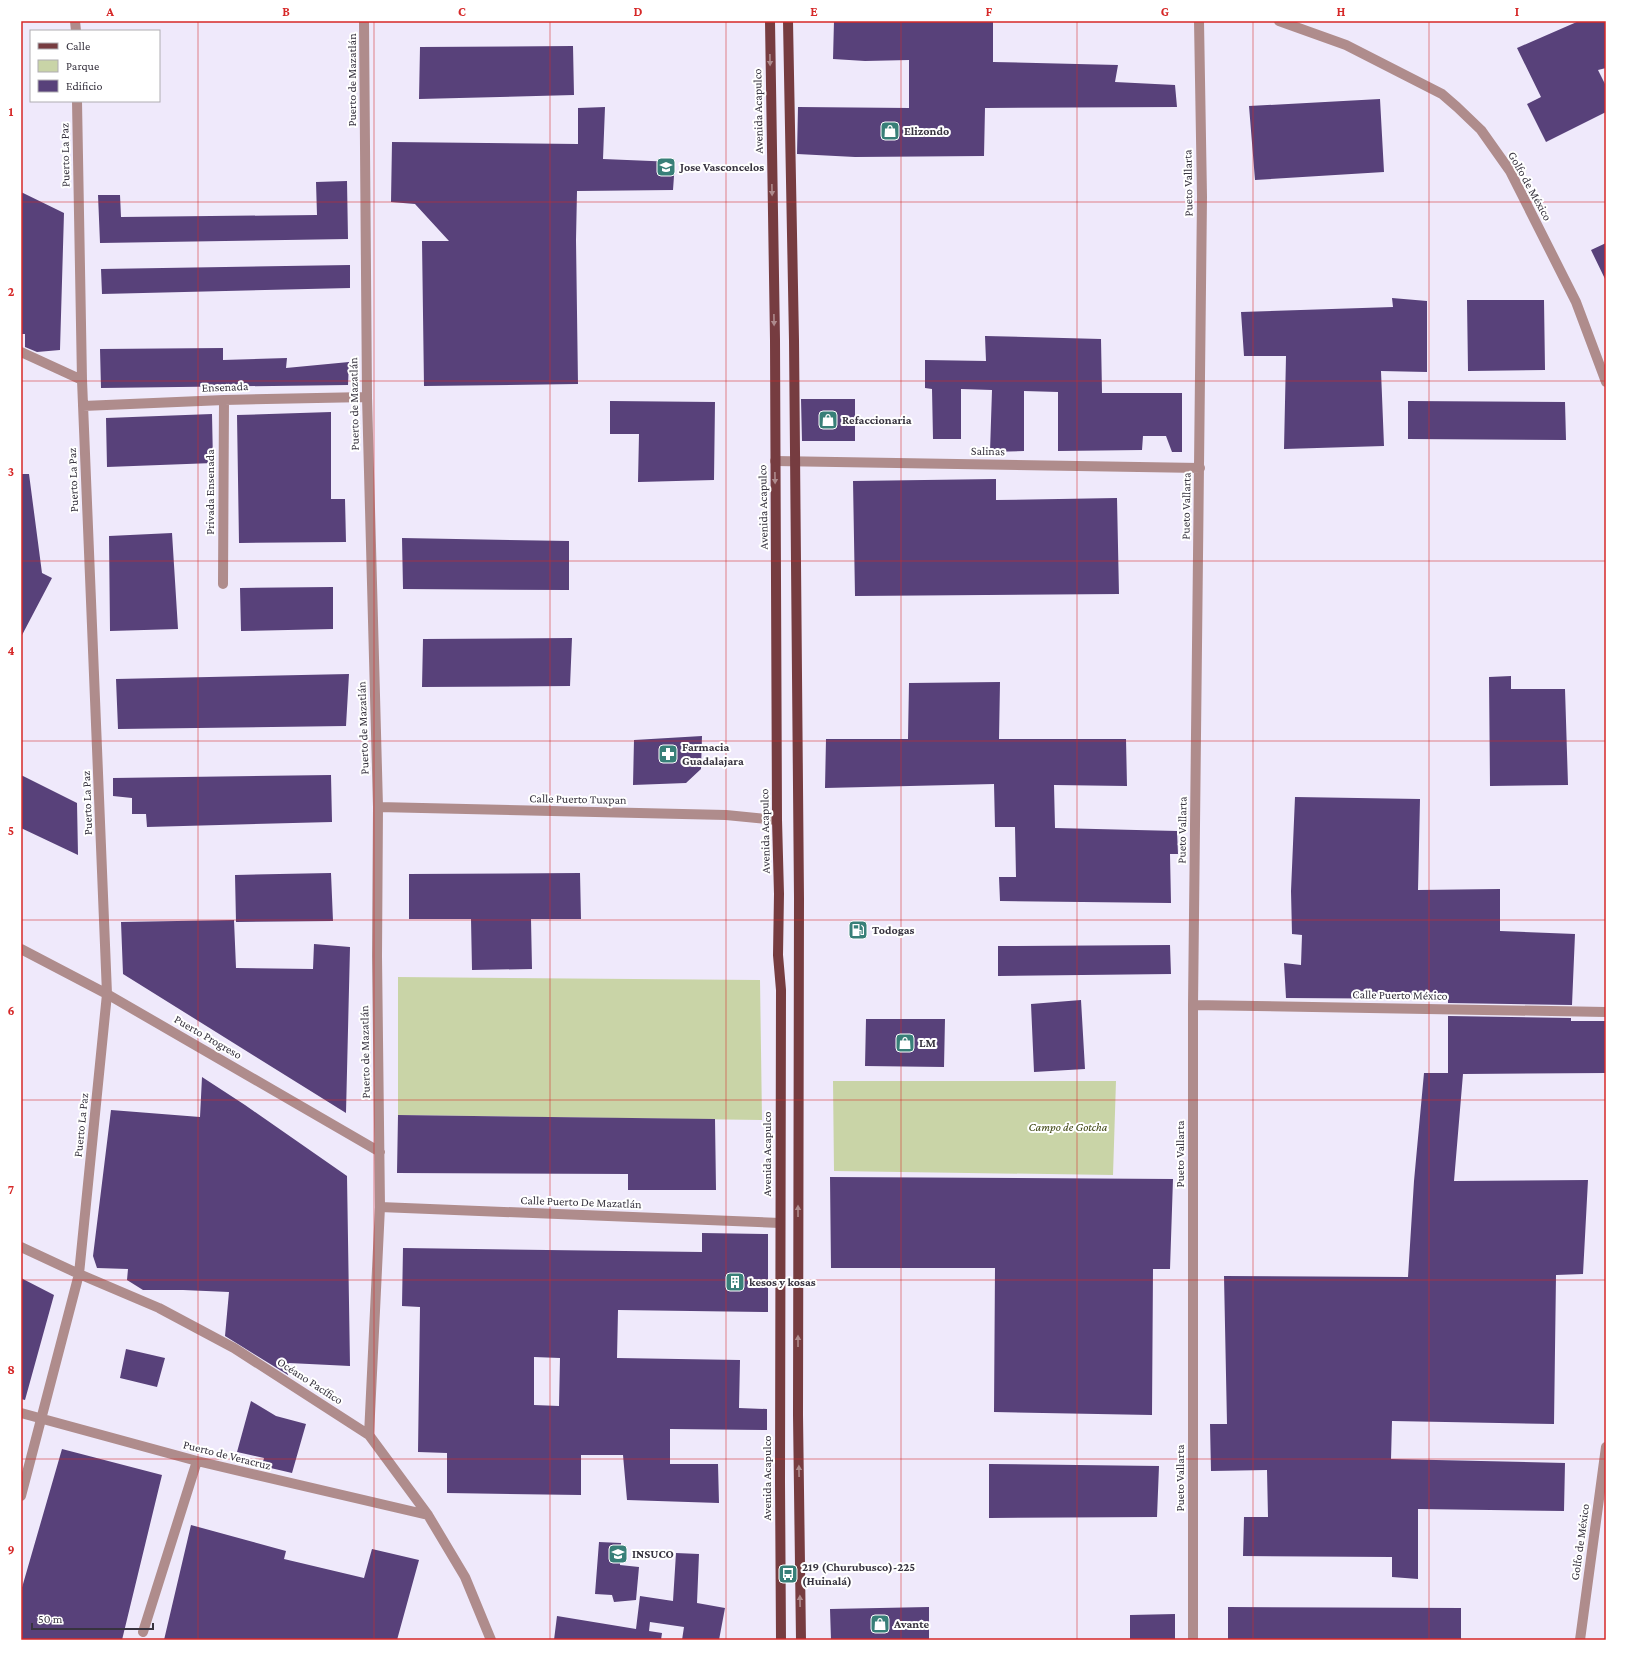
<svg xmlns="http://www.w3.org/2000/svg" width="1627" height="1661" font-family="'Crimson Pro',serif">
<rect width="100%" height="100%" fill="#efe9fb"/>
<!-- green -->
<path fill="#c9d4a7" d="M398,977L760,980L762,1120L398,1115Z
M833,1081H1116L1113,1175L834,1171Z"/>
<!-- building -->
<path fill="#58417a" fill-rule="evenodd" d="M834,21H993V62L1118,65L1115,82L1175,85L1177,107L985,108L984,156L855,157L797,154L798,107L909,108V60L865,61L833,59Z
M1579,21H1606V68L1598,70L1606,86V112L1546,142L1527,104L1541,97L1517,48Z
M573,46L574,95L419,99L420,47Z
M1380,99L1384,172L1255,180L1249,106Z
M605,107L603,159L675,162L673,190L577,191L576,240L578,384L424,386L422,241H449L415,204L391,202L392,142L578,144V108Z
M347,181L348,239L100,243L98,195H120L121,217L317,215L316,182Z
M21,192L64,213L60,350L37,352L25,347V334H21Z
M1606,243V281L1591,250Z
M350,265V288L102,294L101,269Z
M1392,298L1427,301V372L1381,371L1384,446L1284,449L1286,356H1244L1241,312L1393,307Z
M1467,300H1544L1545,370L1468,371Z
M985,336L1101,339L1102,393H1182V452H1172L1166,436H1143L1142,450L1058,451V392L1024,391V451L990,452L992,390L961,389V439H933L932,389L925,388V360L986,361Z
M223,348V360L287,358L286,368L349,362L348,385L101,388L100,349Z
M801,399H855V441H802Z
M610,401L715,402L714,480L638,482L639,434H610Z
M1408,401L1565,402L1566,440L1408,439Z
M331,412V499H345L346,542L239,543L237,415Z
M212,414L213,463L107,467L106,418Z
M21,474H29L42,573L52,578L21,637Z
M996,479V500L1117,498L1119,594L855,596L853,481Z
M172,533L178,629L110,631L109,536Z
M402,538L569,541V590L403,589Z
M333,587V629L241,631L240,588Z
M572,638L570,686L422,687L423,639Z
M349,674L346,726L118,729L116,679Z
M1511,676V689H1565L1568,785L1490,786L1489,677Z
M1000,682L999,739H1126L1127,786L1054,785L1055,828L1177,831L1178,854H1170L1171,903L1000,901L999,877H1016L1015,827H995L994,784L825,788L826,739H908L909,683Z
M702,736L701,769L686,783L633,785L634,740Z
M21,775L77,803L78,855L21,828Z
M331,775L332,822L147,827L146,814H132V798L113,796V778Z
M1295,797L1420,799L1418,890L1500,889V931L1575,934L1572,1005L1448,1003V999L1286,998L1284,963L1301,965L1302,935L1292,934L1291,891Z
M331,873L333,921L236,922L235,875Z
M580,873L581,919H531L532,969L472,970L471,919H409V874Z
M234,920L236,968L313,969L314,944L350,947L346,1113L123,974L121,922Z
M1170,945L1171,974L998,976V946Z
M1081,1000L1085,1069L1034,1072L1031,1004Z
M1448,1016L1571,1018V1021H1606V1073L1463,1074L1454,1181L1588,1180L1583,1274L1556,1275L1554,1424L1392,1421L1391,1459L1565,1463L1564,1511L1418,1509V1579L1392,1577V1557L1243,1556L1244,1517H1268L1267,1470L1211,1471L1210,1424H1227L1224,1276L1408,1277L1414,1181L1424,1073H1448Z
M866,1019H945L944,1067L865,1066Z
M202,1077L245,1105L347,1176L350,1366L289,1363L288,1375L225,1336L229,1292L183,1290H143L127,1280L128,1269L97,1268L93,1256L111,1110L200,1117Z
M398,1115L715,1119L716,1190H628V1174L397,1173Z
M830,1177L1173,1179L1170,1269H1153L1152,1415L994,1412L995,1268H831Z
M702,1233L768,1234V1312L618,1310L617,1358L740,1360L739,1408L767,1409V1430L670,1429V1464H718L719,1503L627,1500L623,1455H581V1495L447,1493V1453L418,1452L420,1307L402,1306L403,1248L702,1252ZM534,1357L560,1358L559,1406L534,1405Z
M21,1278L54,1295L25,1400L21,1399Z
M126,1349L165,1358L157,1387L120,1378Z
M251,1401L276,1416L306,1424L292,1473L262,1466L264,1458L237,1452Z
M62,1449L162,1475L122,1640H21V1591Z
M989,1464L1159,1466L1157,1517L989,1518Z
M191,1525L286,1551L284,1559L364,1578L372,1549L419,1560L397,1640H164Z
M599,1542L621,1543L620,1565L639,1567L636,1600L614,1602L612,1595L595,1594Z
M676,1553L699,1554L697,1603L725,1608L719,1640H682L684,1627L650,1622L649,1631L662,1633L661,1640H554L557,1616L636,1629L640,1596L673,1601Z
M929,1607V1640H831L830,1609Z
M1228,1607L1461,1608V1640H1228Z
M1175,1614V1640H1130V1615Z"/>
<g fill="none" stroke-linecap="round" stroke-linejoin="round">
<!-- minor -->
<path stroke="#af8c8c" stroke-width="10" d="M75,21L76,31
M364,21L367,397L378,807L377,956L380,1207L369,1435
M1279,21L1346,45L1442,94L1457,107L1481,130L1510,171L1576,302L1606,382
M21,352L82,380
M83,406L224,400L367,397
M775,461L1200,468
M223,584L224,400
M378,807L726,815L777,820
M21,949L107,994L380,1152
M1193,1005L1606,1012
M380,1207L780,1223
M21,1247L79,1274L159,1308L234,1348L369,1435L428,1515L465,1577L491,1640
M21,1413L197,1461L428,1515
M21,1496L79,1274L107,994L82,380L77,101
M143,1632L197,1461
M1193,1640V1005L1202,197L1199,21
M1580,1640L1606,1447"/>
<!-- major -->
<path stroke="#763c40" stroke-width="10" d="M770,21L775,340L777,820L779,894L778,955L781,990L780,1482L781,1640
M788,21L794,340L799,898L798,1415L801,1640"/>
</g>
<!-- one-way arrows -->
<defs><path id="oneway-solid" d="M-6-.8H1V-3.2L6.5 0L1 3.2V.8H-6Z"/></defs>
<g fill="#ad8a8c">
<use href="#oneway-solid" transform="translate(770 60) rotate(89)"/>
<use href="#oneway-solid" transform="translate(772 190) rotate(89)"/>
<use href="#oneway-solid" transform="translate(774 320) rotate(89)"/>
<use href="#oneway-solid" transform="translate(775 478) rotate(89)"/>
<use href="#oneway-solid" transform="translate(798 1211) rotate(-90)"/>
<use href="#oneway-solid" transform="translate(798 1341) rotate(-90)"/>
<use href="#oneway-solid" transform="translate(799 1471) rotate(-91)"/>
<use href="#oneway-solid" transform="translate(800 1601) rotate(-91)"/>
</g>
<!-- grid -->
<path fill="none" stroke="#d62828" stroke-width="1" stroke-opacity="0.55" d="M198,21V1640M374,21V1640M550,21V1640M726,21V1640M901,21V1640M1077,21V1640M1253,21V1640M1429,21V1640M21,202H1606M21,381H1606M21,561H1606M21,741H1606M21,920H1606M21,1100H1606M21,1280H1606M21,1459H1606"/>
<!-- icons -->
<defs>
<symbol id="shop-square" viewBox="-11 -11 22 22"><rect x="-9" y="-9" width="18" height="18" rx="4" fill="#387f78" stroke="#fff"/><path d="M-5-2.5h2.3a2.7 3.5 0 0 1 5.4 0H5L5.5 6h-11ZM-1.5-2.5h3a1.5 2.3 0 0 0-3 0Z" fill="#fff"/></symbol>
<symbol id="university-square" viewBox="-11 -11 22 22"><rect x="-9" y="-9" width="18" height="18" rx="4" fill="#387f78" stroke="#fff"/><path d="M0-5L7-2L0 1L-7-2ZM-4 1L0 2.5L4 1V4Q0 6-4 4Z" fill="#fff"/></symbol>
<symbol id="pharmacy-square" viewBox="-11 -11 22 22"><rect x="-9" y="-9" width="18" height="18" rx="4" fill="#387f78" stroke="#fff"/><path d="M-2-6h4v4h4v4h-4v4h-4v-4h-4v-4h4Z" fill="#fff"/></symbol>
<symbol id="fuel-square" viewBox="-11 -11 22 22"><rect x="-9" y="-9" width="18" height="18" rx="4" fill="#387f78" stroke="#fff"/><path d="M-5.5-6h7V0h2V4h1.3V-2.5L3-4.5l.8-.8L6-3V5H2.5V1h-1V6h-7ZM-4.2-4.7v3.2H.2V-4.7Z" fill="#fff"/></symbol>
<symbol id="building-square" viewBox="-11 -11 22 22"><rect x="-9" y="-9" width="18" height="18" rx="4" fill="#387f78" stroke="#fff"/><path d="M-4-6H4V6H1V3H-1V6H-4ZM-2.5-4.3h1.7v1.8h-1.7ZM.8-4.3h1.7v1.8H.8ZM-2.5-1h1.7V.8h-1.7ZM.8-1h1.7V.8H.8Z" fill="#fff"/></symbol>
<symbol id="school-square" viewBox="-11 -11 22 22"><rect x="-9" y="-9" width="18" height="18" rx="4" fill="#387f78" stroke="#fff"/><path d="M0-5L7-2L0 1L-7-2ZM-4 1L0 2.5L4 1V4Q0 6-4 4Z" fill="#fff"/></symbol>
<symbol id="bus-square" viewBox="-11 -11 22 22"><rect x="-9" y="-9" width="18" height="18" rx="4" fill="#387f78" stroke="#fff"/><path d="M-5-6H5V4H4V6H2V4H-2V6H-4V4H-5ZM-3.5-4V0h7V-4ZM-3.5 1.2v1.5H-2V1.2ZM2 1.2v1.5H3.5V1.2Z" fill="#fff"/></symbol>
</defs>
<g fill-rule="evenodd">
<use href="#shop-square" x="879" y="120" width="22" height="22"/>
<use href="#university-square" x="655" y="156" width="22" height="22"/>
<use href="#shop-square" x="817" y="409" width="22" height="22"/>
<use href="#pharmacy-square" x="657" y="743" width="22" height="22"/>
<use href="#fuel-square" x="847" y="919" width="22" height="22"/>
<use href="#shop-square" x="894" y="1032" width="22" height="22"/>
<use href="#building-square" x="724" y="1271" width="22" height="22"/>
<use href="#school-square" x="607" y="1543" width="22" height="22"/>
<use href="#bus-square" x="777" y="1563" width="22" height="22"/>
<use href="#shop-square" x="869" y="1613" width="22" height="22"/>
</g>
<g text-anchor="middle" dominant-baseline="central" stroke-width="4" stroke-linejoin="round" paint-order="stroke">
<!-- street labels -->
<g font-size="12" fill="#37333f" stroke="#fff">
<text transform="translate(352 80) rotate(-90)">Puerto de Mazatlán</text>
<text transform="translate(758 111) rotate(-91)">Avenida Acapulco</text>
<text transform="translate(65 155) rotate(-91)">Puerto La Paz</text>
<text transform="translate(1188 183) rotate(-91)">Pueto Vallarta</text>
<text transform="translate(1530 186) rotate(61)">Golfo de México</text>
<text transform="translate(225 387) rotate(-2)">Ensenada</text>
<text transform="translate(354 404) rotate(-91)">Puerto de Mazatlán</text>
<text transform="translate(988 451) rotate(1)">Salinas</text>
<text transform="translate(73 480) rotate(-92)">Puerto La Paz</text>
<text transform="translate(210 492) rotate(-90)">Privada Ensenada</text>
<text transform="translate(1186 506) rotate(-89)">Pueto Vallarta</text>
<text transform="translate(763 507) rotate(-91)">Avenida Acapulco</text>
<text transform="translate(363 728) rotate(-92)">Puerto de Mazatlán</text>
<text transform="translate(578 799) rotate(1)">Calle Puerto Tuxpan</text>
<text transform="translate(87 803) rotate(-92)">Puerto La Paz</text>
<text transform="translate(1182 830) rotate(-89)">Pueto Vallarta</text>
<text transform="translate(765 831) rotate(-91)">Avenida Acapulco</text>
<text transform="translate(1400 995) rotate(1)">Calle Puerto México</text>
<text transform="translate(208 1037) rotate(30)">Puerto Progreso</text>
<text transform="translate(365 1052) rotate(-91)">Puerto de Mazatlán</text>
<text transform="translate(81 1125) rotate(-84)">Puerto La Paz</text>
<text transform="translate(767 1154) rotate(-90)">Avenida Acapulco</text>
<text transform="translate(1180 1154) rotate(-90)">Pueto Vallarta</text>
<text transform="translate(581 1202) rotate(2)">Calle Puerto De Mazatlán</text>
<text transform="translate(310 1381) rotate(33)">Océano Pacífico</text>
<text transform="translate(227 1455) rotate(14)">Puerto de Veracruz</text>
<text transform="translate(767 1478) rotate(-90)">Avenida Acapulco</text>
<text transform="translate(1180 1478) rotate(-90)">Pueto Vallarta</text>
<text transform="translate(1580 1542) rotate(-82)">Golfo de México</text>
</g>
<!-- poi labels -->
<g font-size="12" font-weight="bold" fill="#37333f" stroke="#fff" text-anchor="start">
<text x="904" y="131">Elizondo</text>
<text x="680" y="167">Jose Vasconcelos</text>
<text x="842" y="420">Refaccionaria</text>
<text x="682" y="747">Farmacia<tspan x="682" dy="14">Guadalajara</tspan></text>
<text x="872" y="930">Todogas</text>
<text x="919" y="1043">LM</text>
<text x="749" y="1282">kesos y kosas</text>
<text x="632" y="1554">INSUCO</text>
<text x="802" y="1567">219 (Churubusco)-225<tspan x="802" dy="14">(Huinalá)</tspan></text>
<text x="894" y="1624">Avante</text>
</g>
<!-- park labels -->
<g font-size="12" font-style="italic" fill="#3a420d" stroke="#fff">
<text x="1068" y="1127">Campo de Gotcha</text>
</g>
</g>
<!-- border -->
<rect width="1627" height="1661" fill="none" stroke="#ffffff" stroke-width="44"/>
<!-- legend -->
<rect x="30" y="30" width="130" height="72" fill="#ffffff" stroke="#afadb2"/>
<rect x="38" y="43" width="20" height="6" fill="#763c40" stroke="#afadb2"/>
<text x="66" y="50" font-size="12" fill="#37333f">Calle</text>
<rect x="38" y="60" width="20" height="12" fill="#c9d4a7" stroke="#afadb2"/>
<text x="66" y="70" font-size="12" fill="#37333f">Parque</text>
<rect x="38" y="80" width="20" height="12" fill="#58417a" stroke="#afadb2"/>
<text x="66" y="90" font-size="12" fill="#37333f">Edificio</text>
<!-- scale -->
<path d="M32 1623v6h121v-6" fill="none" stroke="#37333f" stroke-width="2"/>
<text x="38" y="1623" font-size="12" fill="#37333f" stroke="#ffffff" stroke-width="3" paint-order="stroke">50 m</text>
<rect x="22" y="22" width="1583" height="1617" fill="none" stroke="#d62828" stroke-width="1.5"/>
<g font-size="13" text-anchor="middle" font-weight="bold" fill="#d62828">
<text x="110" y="16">A</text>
<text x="286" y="16">B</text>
<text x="462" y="16">C</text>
<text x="638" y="16">D</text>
<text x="814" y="16">E</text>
<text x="989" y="16">F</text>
<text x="1165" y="16">G</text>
<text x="1341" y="16">H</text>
<text x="1517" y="16">I</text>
<text x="11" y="116">1</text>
<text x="11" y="296">2</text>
<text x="11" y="476">3</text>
<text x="11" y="655">4</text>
<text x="11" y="835">5</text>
<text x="11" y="1015">6</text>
<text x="11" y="1194">7</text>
<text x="11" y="1374">8</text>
<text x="11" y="1554">9</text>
</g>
</svg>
